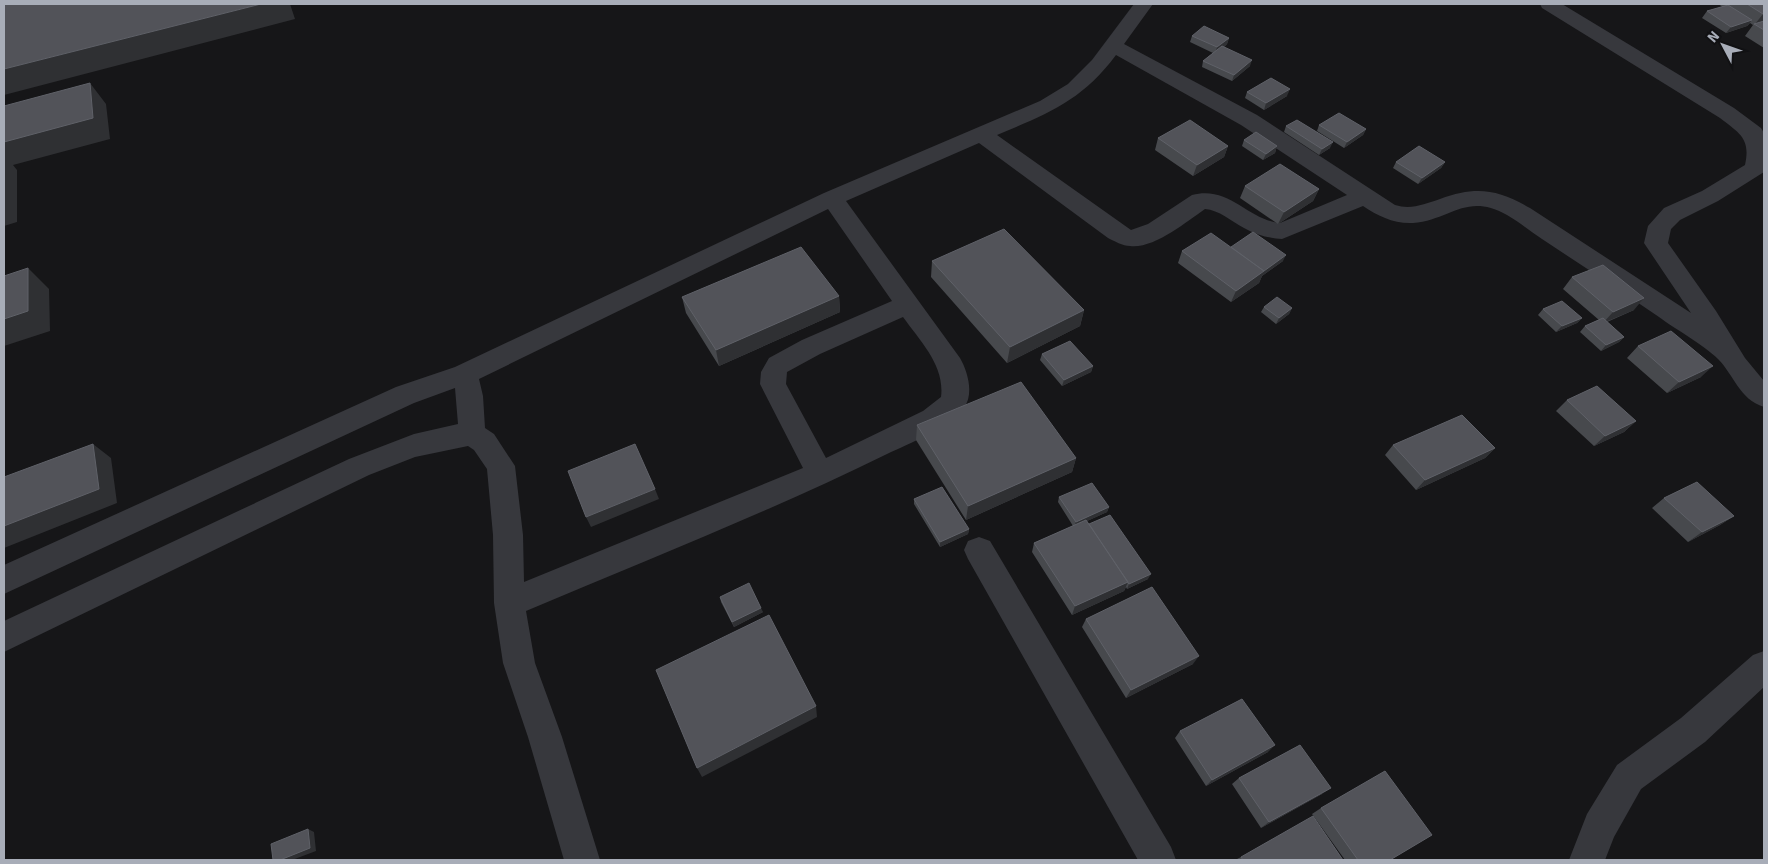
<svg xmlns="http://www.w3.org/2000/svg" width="1768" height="864" font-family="Signika,sans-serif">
<rect width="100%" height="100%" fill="#161618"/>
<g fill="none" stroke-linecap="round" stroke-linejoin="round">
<!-- street -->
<path fill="#37383d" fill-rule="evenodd" d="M1134,4H1153L1124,44L1257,115L1395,205C1411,210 1425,204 1440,199C1476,186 1497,189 1530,208L1691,313L1644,243L1648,226L1664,208L1702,191L1745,165C1751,138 1739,133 1720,118L1542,8L1540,4H1562L1734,108L1761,128L1764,133V172L1718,201L1680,220L1671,229L1668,243L1716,311L1745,358L1764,381V407C1739,399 1734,375 1718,359C1704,345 1675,329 1659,317C1620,290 1581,265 1542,239C1530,231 1519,222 1507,215C1466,192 1451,220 1413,223C1394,224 1378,216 1363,206L1282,239C1268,238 1256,235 1244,228C1231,221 1219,210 1205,209C1186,222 1154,249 1130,246C1123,246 1114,241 1108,238L979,143L846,201L960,358C968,372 974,394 964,408C951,427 908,444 887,454C769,512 647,560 526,611L535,663L562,737L600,860H564L528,737L503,663L494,603L493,535L487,469L474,450L468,446L415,457L369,475L4,652V621L349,459L414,434L458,424L455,388L414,403L4,594V565L396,387L455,367L824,193L1040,101L1068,84L1092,60ZM1116,55L1241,125L1347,195L1280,223C1248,220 1229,185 1192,195L1148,224L1131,230L997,135C1047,114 1082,101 1116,55ZM828,209L892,301L802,340L769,358L761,372L760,384L803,468L524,582L523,535L515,466L494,434L485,428L483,396L479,379ZM903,317C921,342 945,366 941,397L923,411L826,458L786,384L787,372L820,354Z
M979,537L990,541L1171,847L1176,860H1138L968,559L964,550L968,541Z
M1764,651V687L1705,742L1641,789L1614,837L1605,860H1569L1587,814L1617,765L1681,718L1753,655Z"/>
</g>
<!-- wall -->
<path fill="#47494d" d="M1718,4H1764V48L1745,36L1753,25L1750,23L1747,26L1726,33L1702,18L1707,11L1723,7Z
M1192,36L1229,38L1227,44L1224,47L1250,66L1232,81L1202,67L1203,61L1213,53L1190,42Z
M1247,92L1287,96L1264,110L1245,98Z
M1319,125L1366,129L1363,135L1344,148L1317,131Z
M1286,126L1330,148L1319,155L1284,132Z
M1158,138L1228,146L1224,157L1193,176L1155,150Z
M1244,140L1277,146L1275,153L1263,160L1242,146Z
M1396,162H1445L1441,168L1418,184L1393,168Z
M1245,186L1319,189L1313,201L1278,224L1240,198Z
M1231,247L1283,261L1262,276L1259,283L1231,302L1178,263L1182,251Z
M932,261L1084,310L1080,326L1007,363L931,277Z
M1572,277L1634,310L1607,322L1624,337L1619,342L1601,351L1580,332L1585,326L1599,320L1563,289Z
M839,296L840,312L719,366L686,313L682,297Z
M1264,307L1292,308L1289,314L1276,324L1261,312Z
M1543,309L1582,318L1577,323L1556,332L1538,315Z
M1638,346L1701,377L1667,393L1627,358Z
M1042,354L1093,366L1091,372L1062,386L1040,360Z
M1567,400L1636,421L1624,432L1594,446L1556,411Z
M917,425L1076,458L1072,472L966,520L916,440Z
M1393,445L1495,448L1485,458L1416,490L1385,455Z
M1059,497L1109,507L1107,512L1087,521L1089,524L1148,579L1127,589L1126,587L1124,591L1072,615L1032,552L1034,543L1073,526L1058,502Z
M1664,498L1734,516L1720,525L1688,542L1652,508Z
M914,499L969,529L968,534L940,547L914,504Z
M720,597L763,612L734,627L721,602Z
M1086,619L1193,664L1126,698L1082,627Z
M1180,731L1268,752L1206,786L1175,738Z
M1239,778L1322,794L1261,828L1232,784Z
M1321,808L1390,860H1345L1312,814Z
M1241,857L1343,860H1235Z"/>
<!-- shaded-wall -->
<path fill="#2f3033" d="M261,4H290L295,19L4,95V69Z
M1764,13V23L1755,24L1763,14Z
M1752,20L1747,26L1726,33L1731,27Z
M1229,38L1227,44L1215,54L1217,47Z
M1252,60L1250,66L1232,81L1234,75Z
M90,83L106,104L110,139L13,165L17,170V222L4,226V142Z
M1290,89L1287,96L1264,110L1266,103Z
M1366,129L1363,135L1344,148L1347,142Z
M1333,142L1330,148L1319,155L1322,149Z
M1228,146L1224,157L1193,176L1197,165Z
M1277,146L1275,153L1263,160L1266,154Z
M1445,162L1441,168L1418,184L1422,178Z
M1319,189L1313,201L1278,224L1284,212Z
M1286,255L1283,261L1262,276L1259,283L1231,302L1236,291Z
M28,268L49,289L50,331L4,346V319Z
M839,296L840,312L719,366L716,350Z
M1644,298L1634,310L1603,323L1613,312Z
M1292,308L1289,314L1276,324L1279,318Z
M1084,310L1080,326L1007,363L1010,347Z
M1582,318L1577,323L1556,332L1562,326Z
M1624,337L1619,342L1601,351L1606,345Z
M1093,366L1091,372L1062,386L1064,380Z
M1713,366L1701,377L1667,393L1679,382Z
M1636,421L1624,432L1594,446L1605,436Z
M93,444L111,458L117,503L4,548V526Z
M1495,448L1485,458L1416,490L1425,480Z
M1076,458L1072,472L966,520L968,506Z
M655,489L659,499L591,527L586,517Z
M1109,507L1107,512L1074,527L1076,522Z
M1734,516L1720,525L1688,542L1702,532Z
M969,529L968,534L940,547V542Z
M1151,574L1148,579L1127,589L1129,584Z
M1128,582L1124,591L1072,615L1075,606Z
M761,608L763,612L734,627L732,622Z
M1199,656L1193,664L1126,698L1131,690Z
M816,706L817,717L702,777L697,768Z
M1275,745L1268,752L1206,786L1212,780Z
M1331,788L1322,794L1261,828L1269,822Z
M308,829L314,832L316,851L292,860H280Z"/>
<!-- building -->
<path fill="#525359" stroke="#5f6168" d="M4,4H261L4,69Z
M1747,4H1764V13L1763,14Z
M1728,5L1752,20L1731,27L1707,11Z
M1764,21V30L1754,24Z
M1204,26L1229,38L1217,47L1192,36Z
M1222,46L1252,60L1234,75L1203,61Z
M1271,78L1290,89L1266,103L1247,92Z
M90,83L93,118L4,142V106Z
M1339,113L1366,129L1347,142L1319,125Z
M1190,120L1228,146L1197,165L1158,138Z
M1297,120L1333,142L1322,149L1286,126Z
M1256,132L1277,146L1266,154L1244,140Z
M1419,146L1445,162L1422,178L1396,162Z
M1280,164L1319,189L1284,212L1245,186Z
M1004,229L1084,310L1010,347L932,261Z
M1253,232L1286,255L1264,271L1231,247Z
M1211,233L1264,271L1236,291L1182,251Z
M801,247L839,296L716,350L682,297Z
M1603,265L1644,298L1613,312L1572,277Z
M28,268V311L4,319V276Z
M1277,297L1292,308L1279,318L1264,307Z
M1562,301L1582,318L1562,326L1543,309Z
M1603,318L1624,337L1606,345L1585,326Z
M1671,331L1713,366L1679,382L1638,346Z
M1070,341L1093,366L1064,380L1042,354Z
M1021,382L1076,458L968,506L917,425Z
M1597,386L1636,421L1605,436L1567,400Z
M1462,415L1495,448L1425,480L1393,445Z
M93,444L99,489L4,526V477Z
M635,444L655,489L586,517L568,471Z
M1697,482L1734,516L1702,532L1664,498Z
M1092,483L1109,507L1076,522L1059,497Z
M942,487L969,529L940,542L914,499Z
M1110,515L1151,574L1129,584L1089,524Z
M1086,520L1128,582L1075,606L1034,543Z
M749,583L761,608L732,622L720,597Z
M1152,587L1199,656L1131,690L1086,619Z
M769,615L816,706L697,768L656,670Z
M1242,699L1275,745L1212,780L1180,731Z
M1300,745L1331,788L1269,822L1239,778Z
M1385,771L1432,835L1390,860H1358L1321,808Z
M1313,816L1343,860H1243L1241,857Z
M308,829L310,848L280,860H273L271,844Z"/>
<!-- border -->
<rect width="1768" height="864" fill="none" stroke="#a8adb8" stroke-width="10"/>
<!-- north arrow -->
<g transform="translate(1723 45) rotate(311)" stroke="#111113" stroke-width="4" paint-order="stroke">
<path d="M0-4L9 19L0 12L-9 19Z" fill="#a8adb8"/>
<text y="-8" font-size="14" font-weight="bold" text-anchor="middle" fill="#a8adb8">N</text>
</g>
</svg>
